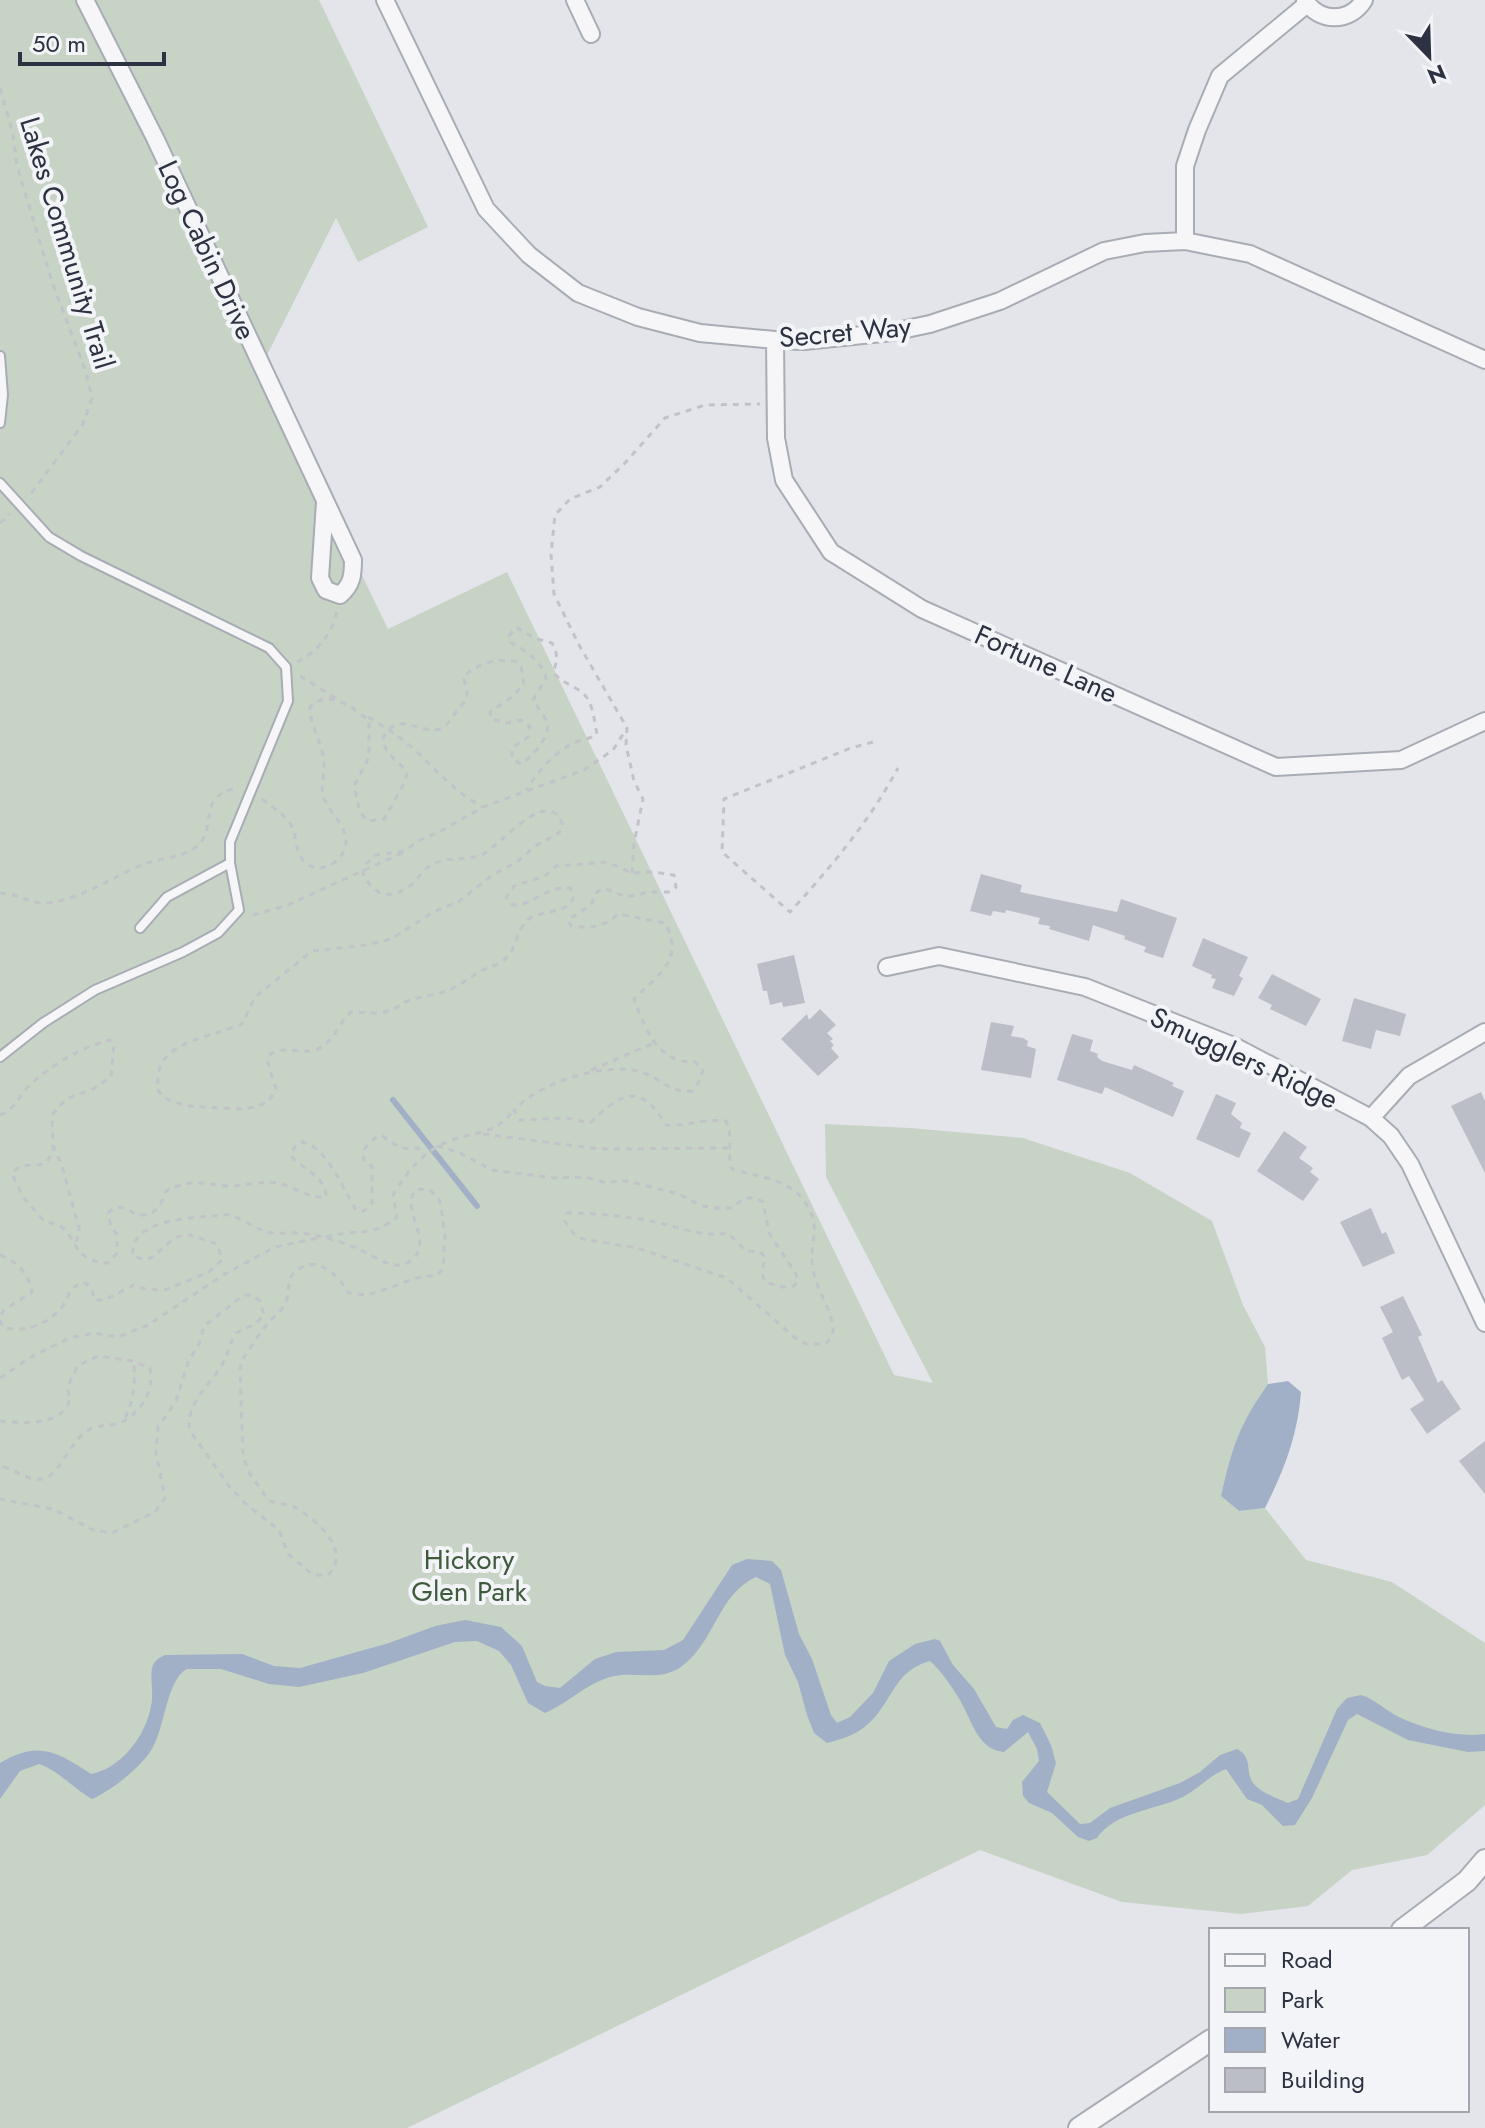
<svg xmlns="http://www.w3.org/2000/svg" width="1485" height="2128" font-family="Jost,sans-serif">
<rect width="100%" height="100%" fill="#e3e5ea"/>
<!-- green -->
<path fill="#c7d3c5" d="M0,0H319L428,227L358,262L336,218L261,367L388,629L507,572L894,1375L933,1383L826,1177L825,1124L910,1128L1023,1138L1130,1173L1212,1221L1243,1305L1265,1347L1268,1384C1239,1425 1232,1447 1221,1496L1239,1511L1265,1508L1306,1560L1392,1582L1485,1643V1805L1427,1855L1352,1870L1308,1906L1241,1914L1122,1902L980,1850L407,2128H0Z"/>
<!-- water -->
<path fill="#a1b0c7" d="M1288,1381L1301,1392C1298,1434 1284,1471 1265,1508L1239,1511L1221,1496C1232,1447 1239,1425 1268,1384Z
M747,1559L772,1561L781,1570L799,1634L812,1659L831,1715L837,1723L850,1717L873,1693L889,1661L915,1644L935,1639L940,1641L953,1665L974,1689L996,1727L1007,1729L1013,1720L1023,1715L1040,1723L1051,1745L1056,1763L1047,1792L1080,1824L1090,1823L1110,1808L1180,1783L1200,1772L1220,1755L1237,1749C1253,1757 1245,1771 1253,1783C1261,1793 1277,1798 1288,1803L1298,1799L1337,1709L1347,1698L1361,1695C1375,1699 1386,1711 1399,1717C1424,1729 1458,1738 1485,1734V1751L1468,1752L1408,1740L1357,1714L1348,1720L1312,1798L1295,1825L1283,1826L1262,1805L1247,1799L1226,1769C1210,1775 1198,1789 1183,1797C1156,1810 1114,1812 1097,1838L1089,1841L1078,1837L1052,1813L1029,1803L1023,1796L1022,1782L1039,1761L1037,1749L1028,1732L1004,1752C978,1750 972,1721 961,1702C953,1688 942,1672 930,1661C893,1671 893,1702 868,1724C857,1735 841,1739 827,1743L814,1733L807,1715L798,1682L785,1655L770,1584L756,1577C718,1594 715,1642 682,1666C660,1683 634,1670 610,1677C586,1684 568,1703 545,1713L528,1703L511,1665L499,1651L477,1641L455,1642L363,1673L299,1687L269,1684L221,1669H187C167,1679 165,1726 153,1747C144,1765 111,1791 92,1799C71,1787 61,1772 39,1764L20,1771L0,1799V1763C39,1740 57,1752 91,1774C120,1769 146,1736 151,1706C154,1694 150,1680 152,1668C154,1661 159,1658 165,1655L242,1654L274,1666L300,1668L389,1643L435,1626L465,1620L501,1627L522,1646L537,1682L545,1686L560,1688L595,1659L616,1652L664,1650L683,1640L732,1565Z"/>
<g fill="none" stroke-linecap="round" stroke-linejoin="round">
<!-- stream -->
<path stroke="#a1b0c7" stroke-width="6" d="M393,1100L477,1206"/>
</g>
<!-- building -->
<path fill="#bbbec6" d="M981,874L1022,885L1020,892L1117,912L1121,899L1177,918L1163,958L1144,952L1146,947L1124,939L1125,936L1093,925L1089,941L1049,929L1050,926L1038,924L1040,918L1006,910L1005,913L993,911L991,916L970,911Z
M1203,938L1248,957L1239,976L1243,978L1234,996L1212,988L1216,979L1211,978L1212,975L1192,966Z
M794,955L805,1003L783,1007L782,1002L770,1005L767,991H763L757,964Z
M1272,974L1321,999L1306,1026L1270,1009L1272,1005L1258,998Z
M1354,998L1406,1014L1400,1036L1376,1030L1371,1049L1342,1041Z
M820,1009L836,1025L827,1033L833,1039L830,1041L834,1045L831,1048L839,1057L818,1076L781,1039L807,1014L809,1020Z
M991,1022L1014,1026L1011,1036L1023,1038L1028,1041L1027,1046L1036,1049L1031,1078L981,1070Z
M1072,1034L1093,1040L1090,1051L1098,1054L1097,1057L1102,1061L1132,1070L1134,1065L1174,1083L1172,1086L1184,1091L1173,1117L1105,1087L1102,1094L1057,1080Z
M1481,1092L1485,1101V1173L1451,1106Z
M1216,1094L1236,1103L1231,1114L1242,1123L1240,1128L1251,1133L1239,1158L1196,1139Z
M1284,1131L1307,1147L1299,1158L1313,1168L1310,1172L1319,1179L1303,1201L1257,1171Z
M1371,1208L1382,1234L1386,1232L1395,1253L1363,1267L1340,1222Z
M1403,1296L1422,1335L1418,1337L1438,1383L1442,1380L1461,1409L1427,1434L1410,1409L1424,1400L1409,1376L1402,1380L1382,1338L1393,1332L1380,1307Z
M1485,1441V1494L1459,1461Z"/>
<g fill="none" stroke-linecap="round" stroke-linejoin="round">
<defs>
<path id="service" d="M0,356L3,395L0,423
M0,483L49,537L81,556L269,648L286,667L288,701L230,842V863L167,897L140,928
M0,1057L43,1023L95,990L183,952L218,933L239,910L230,863"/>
<path id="minor" d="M85,0L155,138L353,560C353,575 352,585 340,595L326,590L320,578L325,502
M385,0L486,209L529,255L578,293L638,317L700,333L775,340L804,341L892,332L930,324L1000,301L1104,251L1145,243L1185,241L1250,254L1485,360
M575,0L591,34
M1305,0C1319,23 1350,23 1364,0
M1185,241V166L1197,130L1220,76L1307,4
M775,340L776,438L784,480L831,552L922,609L1276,767L1401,760L1485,721
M887,967L939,956L1085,987L1236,1047L1371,1118L1391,1136L1410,1164L1485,1323
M1371,1118L1409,1076L1485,1032"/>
<path id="tertiary" d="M1402,1930L1467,1881L1485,1860
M1079,2128L1211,2040"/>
</defs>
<!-- service casing -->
<use href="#service" stroke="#a8acb4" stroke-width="12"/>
<!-- minor casing -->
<use href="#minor" stroke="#a8acb4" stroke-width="20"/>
<!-- tertiary casing -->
<use href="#tertiary" stroke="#a8acb4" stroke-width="24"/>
<!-- path -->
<path stroke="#c1c3c9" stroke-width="3" stroke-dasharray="6 6" stroke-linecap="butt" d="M0,88L13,134L17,166L52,282L86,372L92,398L83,424L30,495
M0,523L10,514
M297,662C317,653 333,632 337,611
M300,676L337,699
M368,717C385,727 400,737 415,750C437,771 456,793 483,807
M873,742L851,748L724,799L722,852L790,912C831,867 869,822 898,768
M262,799C271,806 284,814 290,823C298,835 294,854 306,863C321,876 346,860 346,842C346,824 329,813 324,798C320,787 324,779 324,767C325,747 310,728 310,707C328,688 353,707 369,721V757L354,786L360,812L368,821L384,819L405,782L407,773C401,762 387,757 384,744C382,738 383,737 387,732C402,712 421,735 440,729C448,727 451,717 457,711C469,697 469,696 463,677C478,663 494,659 515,661L521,667L524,684L512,697L490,712L491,719L506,723L521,720L530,727L528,737L512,748V759L521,764C531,758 552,735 547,722C544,715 537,707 533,700L546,678C542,662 526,650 511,643L509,636L516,627L534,638L552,643C558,654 558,660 553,672C561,682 570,684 580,691C593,699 594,720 597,734C591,739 586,738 579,741C556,749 539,771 526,790
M632,873L634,843L643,799L634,781L626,745L627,728L579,645L554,594L551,554L555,515L570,499L600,487L624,464L665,418L705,405L760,404
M0,893C16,893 32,905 48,903C82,899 112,877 144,864C161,858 181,858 196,847C219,829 195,795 238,788
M253,915L288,905L404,852
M591,1070L654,1043
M0,1115C19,1107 17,1096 31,1084C53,1064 81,1047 110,1040L114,1044L111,1077L93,1089L66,1099L52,1115L53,1152L46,1163C33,1168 21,1160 12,1174L23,1197L45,1222C83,1225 63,1261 108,1263L118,1252L116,1233L111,1227L108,1213C118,1203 126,1208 137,1215C156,1216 160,1207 166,1191C192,1178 201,1184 228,1186C244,1187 261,1180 278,1183C295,1187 309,1199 326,1197C326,1176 303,1170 291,1156L294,1148L301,1142C327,1145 343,1190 356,1210L364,1211L372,1203V1166L366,1164C358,1150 369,1141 381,1135C393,1144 402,1151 418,1148L425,1155
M483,1134L600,1149L730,1148
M53,1145L62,1166L80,1232L75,1244
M437,1146L458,1152L492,1170L555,1178L585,1177L603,1182L627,1181L679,1194L700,1205L712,1208H731L745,1198H756L763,1202L769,1233L796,1274L798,1281L794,1286L782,1287L765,1282L762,1273L765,1257L760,1252L746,1251L728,1233C703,1238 679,1227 655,1222C626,1216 596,1213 567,1213L565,1221L574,1234L583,1239L637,1248L727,1278L794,1337L806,1344H825C831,1339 833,1336 833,1328C831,1308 816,1290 813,1269C808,1238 825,1227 801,1197C784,1178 755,1176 732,1169C726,1153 734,1137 726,1121C705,1118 686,1127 666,1125C640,1081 621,1093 590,1123L567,1118L520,1120L514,1110C539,1083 605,1061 641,1072C661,1078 669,1093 692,1091L699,1082L703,1070L695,1062C657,1063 646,1030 634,999C657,976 686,959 665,923L618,914C603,928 591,928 571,926L568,920L591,905L597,892L604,888L626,897L649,892H670L676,887L674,875L654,872L632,873L607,862L583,864L556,866L545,876L514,886L506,898L513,905C536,905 542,887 570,888C585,912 542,910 530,918C515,930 518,947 505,959C500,965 490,966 483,970C472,975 463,984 451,989C437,995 424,996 410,1000C402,1003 396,1009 388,1011C377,1015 362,1012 351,1012C337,1024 334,1044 315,1050C300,1054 283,1045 269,1055L268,1063L276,1089L269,1101L256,1107L240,1109L187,1106L164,1098L157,1089C158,1081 158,1071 162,1063C174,1040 220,1034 242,1024L255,997L312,951L366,945L391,939L433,912L458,902L494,874L517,862L535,846L559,833L563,826C549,782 500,847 481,855C466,861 450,856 433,864C423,868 419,879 411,885C390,901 373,896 363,873L366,864L376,855L405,851L418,841L439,832L483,807L584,770L613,750L627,728
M326,1237C356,1228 370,1239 397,1217L393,1195C409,1168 427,1147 458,1138C482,1131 497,1132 513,1111
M0,1255C17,1261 29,1274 32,1292L4,1310L0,1316
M0,1320L3,1327C23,1334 49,1324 62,1307C71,1294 66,1291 82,1282C91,1285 93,1290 94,1300H105L134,1285L145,1289L165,1290L209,1272L222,1260L217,1244L190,1235L175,1237L153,1257L145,1260L133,1256C128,1221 187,1218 211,1216C216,1216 224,1214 229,1215C242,1218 255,1229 268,1232C278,1235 289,1232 299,1233C319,1235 340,1241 358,1249C373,1255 393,1272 409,1262C438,1243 397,1209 417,1189L430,1190L439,1199L442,1213L445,1236L443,1269L437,1275L416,1278L378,1292L366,1295L349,1293C338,1275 315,1251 293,1274C286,1282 290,1295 285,1304C281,1311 274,1317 268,1323C259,1334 251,1347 243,1359L240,1369L243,1456L250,1474L269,1501C277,1503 287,1504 294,1507C316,1518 353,1552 328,1575H313L288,1554L279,1530L246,1504L229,1486L190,1431C184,1405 211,1384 223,1363C228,1354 230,1343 236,1333L255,1324L264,1315L260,1301L252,1295H244L204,1326L199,1344L188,1362L176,1401L158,1427L156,1453L165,1498L155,1512L112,1533L93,1530L53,1509L0,1499
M0,1378L31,1357L69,1338L94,1333L118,1337L148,1325L223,1275L275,1247L318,1238
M125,1418C134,1400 135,1383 134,1363
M0,1421C21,1423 59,1427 69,1402C73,1392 69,1400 68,1390C68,1383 75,1373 77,1366L98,1356L133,1361L150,1368C154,1389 143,1410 124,1421C113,1427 98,1424 88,1430C70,1441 59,1477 42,1479C26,1481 14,1468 0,1466"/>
<!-- service -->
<use href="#service" stroke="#f6f6f9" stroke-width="8"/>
<!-- minor -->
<use href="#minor" stroke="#f6f6f9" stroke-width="16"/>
<!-- tertiary -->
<use href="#tertiary" stroke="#f6f6f9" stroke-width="20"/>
</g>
<g text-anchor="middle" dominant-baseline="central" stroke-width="8" stroke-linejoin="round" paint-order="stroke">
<!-- street labels -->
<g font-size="28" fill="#2c3241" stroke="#f3f4f7">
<text transform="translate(67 243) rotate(73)">Lakes Community Trail</text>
<text transform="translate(207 250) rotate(65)">Log Cabin Drive</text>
<text transform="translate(845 332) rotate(-5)">Secret Way</text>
<text transform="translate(1046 664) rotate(24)">Fortune Lane</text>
<text transform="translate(1244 1058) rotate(25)">Smugglers Ridge</text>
</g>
<!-- park labels -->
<g font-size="28" fill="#3e5b3b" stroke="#f3f4f7">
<text x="469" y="1559">Hickory<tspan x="469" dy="32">Glen Park</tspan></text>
</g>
</g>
<!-- legend -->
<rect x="1209" y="1928" width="260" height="184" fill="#f3f4f7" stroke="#a3a6ae" stroke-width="2"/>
<rect x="1225" y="1954" width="40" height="12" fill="#f6f6f9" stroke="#a3a6ae" stroke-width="2"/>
<text x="1281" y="1968" font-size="24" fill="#2c3241">Road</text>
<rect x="1225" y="1988" width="40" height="24" fill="#c7d3c5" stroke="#a3a6ae" stroke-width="2"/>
<text x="1281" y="2008" font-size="24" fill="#2c3241">Park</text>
<rect x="1225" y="2028" width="40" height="24" fill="#a1b0c7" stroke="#a3a6ae" stroke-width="2"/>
<text x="1281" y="2048" font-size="24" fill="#2c3241">Water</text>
<rect x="1225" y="2068" width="40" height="24" fill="#bbbec6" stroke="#a3a6ae" stroke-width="2"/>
<text x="1281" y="2088" font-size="24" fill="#2c3241">Building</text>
<!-- north arrow -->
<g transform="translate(1429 56) rotate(157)" stroke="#f3f4f7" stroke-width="6" paint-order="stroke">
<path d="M0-6L14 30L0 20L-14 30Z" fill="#2c3241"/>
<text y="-12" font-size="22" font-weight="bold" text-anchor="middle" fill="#2c3241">N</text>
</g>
<!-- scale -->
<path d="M20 52v12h144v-12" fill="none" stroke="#2c3241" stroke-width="4"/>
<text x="32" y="52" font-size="24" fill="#2c3241" stroke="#f3f4f7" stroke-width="6" paint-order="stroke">50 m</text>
</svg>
